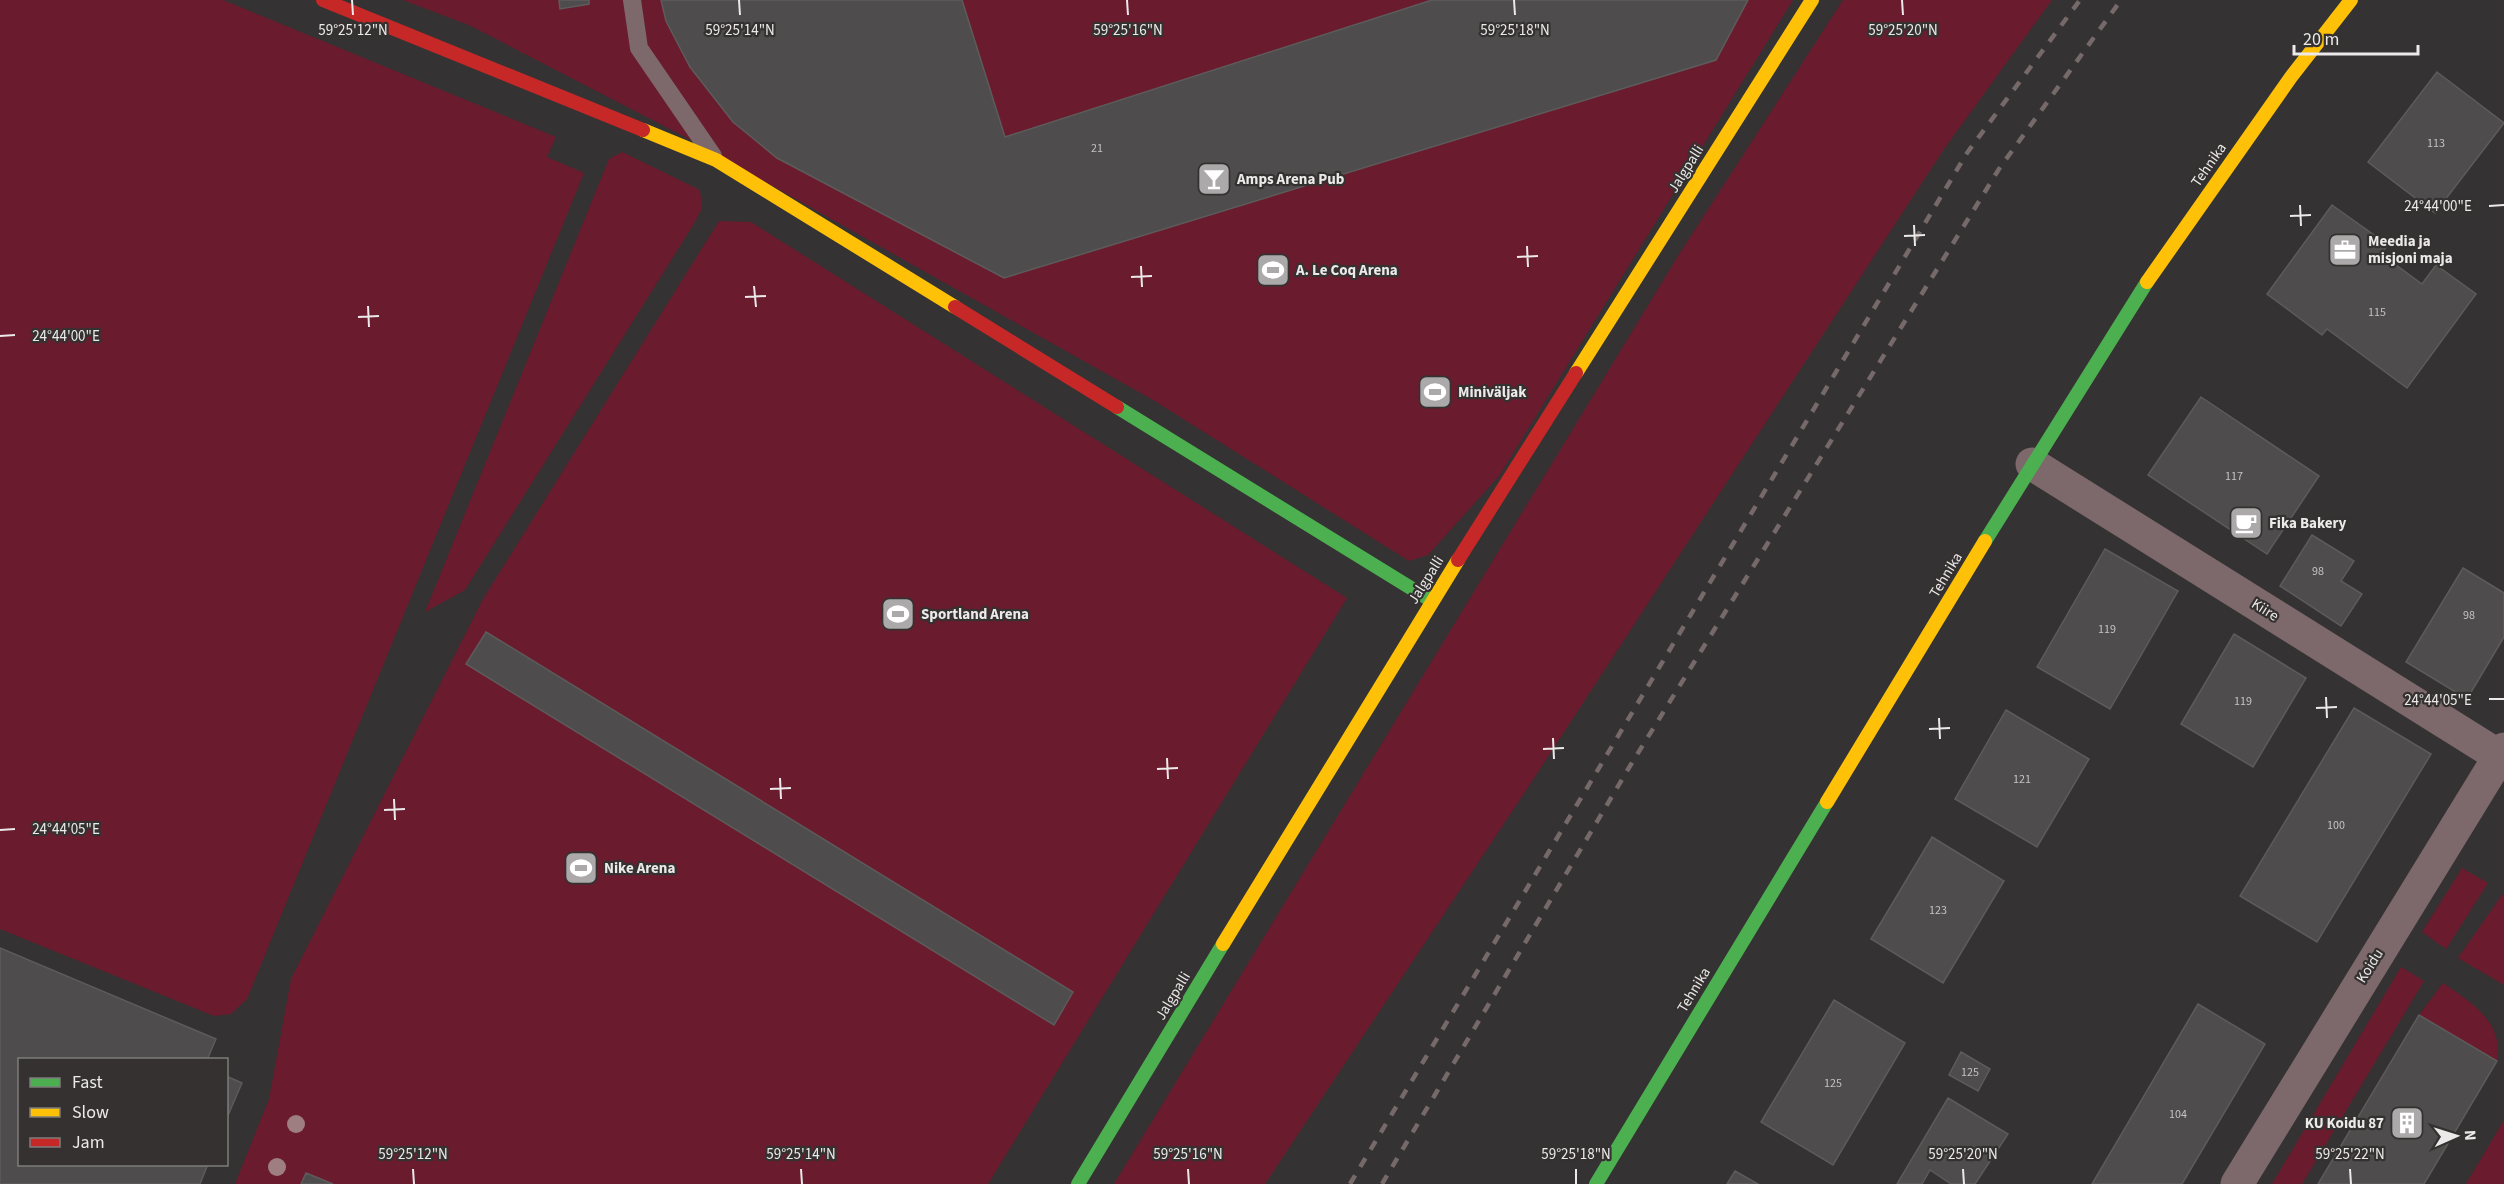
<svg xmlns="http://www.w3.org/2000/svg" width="2504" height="1184" font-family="'Source Sans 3',sans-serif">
<rect width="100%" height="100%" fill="#343232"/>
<!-- green -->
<path fill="#6a1c2e" d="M0,0H223L556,137L547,157L584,173L247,999L231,1014L214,1016L0,929Z
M403,0H1793L1499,476L1428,555L1409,561L1153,400L689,139L471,26Z
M1843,0H2052L1944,149L1525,792L1265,1184H1114L1678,256Z
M622,152L700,190L702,208L695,222L465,590L425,612L609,159Z
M719,221L751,222L1347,598L988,1184H333L306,1173L302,1184H235L269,1099L291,979L483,599Z
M2462,868L2488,883L2446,949L2422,932Z
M2504,892V985L2458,958Z
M2401,967L2424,981L2302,1184H2272Z
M2443,983C2471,1002 2504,1022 2497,1061L2419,1015Z
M2504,1120V1184H2466Z"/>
<!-- building -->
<path fill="#4e4c4c" stroke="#5d5b5b" stroke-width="1.5" d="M559,0H589V4L560,9Z
M661,0H962L1005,137L1432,0H1748L1716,60L1004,278L777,158L733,122L690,67L666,21Z
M2437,72L2504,123L2435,213L2368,162Z
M2332,205L2388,245L2381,254L2422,284L2436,265L2476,294L2407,388L2327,329L2322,335L2267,294Z
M2201,397L2319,476L2267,554L2148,475Z
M2312,535L2354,561L2341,581L2362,594L2341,626L2280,586Z
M2105,549L2178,591L2110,709L2037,667Z
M2463,568L2504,593V637L2467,699L2406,662Z
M486,632L1073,992L1054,1025L466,664Z
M2234,634L2306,678L2253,767L2181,724Z
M2354,708L2431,754L2317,942L2240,896Z
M2006,710L2089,759L2037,847L1955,799Z
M1932,837L2004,881L1943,983L1871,939Z
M0,948L216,1039L207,1060H20V1164H208L200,1184H0Z
M1834,1000L1905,1043L1833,1165L1761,1122Z
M2198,1004L2265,1044L2182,1184H2092Z
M2419,1015L2497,1061L2424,1184H2318Z
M1961,1052L1990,1069L1978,1091L1949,1075Z
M226,1076L242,1083L226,1120Z
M1948,1098L2008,1134L1975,1184H1951L1930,1170L1922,1184H1897Z
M1735,1171L1758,1184H1727Z
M306,1173L333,1184H301Z"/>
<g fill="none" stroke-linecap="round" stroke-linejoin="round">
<!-- lane -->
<path stroke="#7d696c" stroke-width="18" d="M632,0L639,48L713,156"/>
<!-- street -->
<path stroke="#7d696c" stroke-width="33" d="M2032,464L2499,756
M2237,1184L2504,749"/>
<!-- fast -->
<path stroke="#4caf50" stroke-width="14" d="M1117,407L1432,601
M1985,541L2147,282
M1078,1184L1223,944
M1596,1184L1827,802"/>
<!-- slow -->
<path stroke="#ffc107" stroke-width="14" d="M643,130L716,160L955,307
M2147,282L2291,77L2351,0
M1576,373L1812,0
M1827,802L1985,541
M1223,944L1458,560"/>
<!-- jam -->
<path stroke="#c62828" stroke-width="14" d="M323,0L643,130
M955,307L1117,407
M1458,560L1576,373"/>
<!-- rail -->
<path stroke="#75696a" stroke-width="4.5" stroke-dasharray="10 10" stroke-linecap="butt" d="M1350,1184L1967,153L2080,0
M1382,1184L1630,766L1999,169L2121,0"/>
</g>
<!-- trees -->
<g fill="#9e7e81">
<circle cx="296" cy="1124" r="9"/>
<circle cx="277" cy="1167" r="9"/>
</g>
<!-- ticks -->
<path fill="none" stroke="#ebe9e9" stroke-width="2" d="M352,0L353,15M739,0L740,15M1127,0L1128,15M1514,0L1515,15M1902,0L1903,15M2300,205L2301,226M2489,206L2504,205M2290,216L2311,215M1914,225L1915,246M1904,236L1925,235M1527,246L1528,267M1517,257L1538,256M1141,266L1142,287M1131,277L1152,276M754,286L756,307M745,297L766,296M368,306L369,327M358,317L379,316M0,336L15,335M2326,697L2327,718M2489,699H2504M2316,708L2337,707M1939,718L1940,739M1929,729L1950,728M1553,738L1554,759M1543,749L1564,748M1167,758L1168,779M1157,769L1178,768M780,778L781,799M770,789L791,788M394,799L395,820M384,810L405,809M0,830L15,829M413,1169L414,1184M801,1169L802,1184M1188,1169L1189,1184M1576,1169V1184M1963,1169L1964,1184M2350,1169L2351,1184"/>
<!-- icons -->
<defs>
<symbol id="bar-square" viewBox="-11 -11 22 22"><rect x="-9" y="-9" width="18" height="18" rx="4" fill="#aba9a9" stroke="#353131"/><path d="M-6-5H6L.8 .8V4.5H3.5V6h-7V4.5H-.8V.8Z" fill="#fff"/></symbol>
<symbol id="office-square" viewBox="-11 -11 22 22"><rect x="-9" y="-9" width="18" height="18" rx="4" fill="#aba9a9" stroke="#353131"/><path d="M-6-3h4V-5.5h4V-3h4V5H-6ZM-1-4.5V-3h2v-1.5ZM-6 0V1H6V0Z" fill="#fff"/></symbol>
<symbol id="stadium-square" viewBox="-11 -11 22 22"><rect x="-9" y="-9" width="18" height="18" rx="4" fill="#aba9a9" stroke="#353131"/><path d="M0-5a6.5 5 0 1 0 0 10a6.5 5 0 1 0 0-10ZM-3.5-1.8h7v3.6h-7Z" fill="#fff"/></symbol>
<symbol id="cafe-square" viewBox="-11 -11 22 22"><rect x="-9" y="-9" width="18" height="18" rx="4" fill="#aba9a9" stroke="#353131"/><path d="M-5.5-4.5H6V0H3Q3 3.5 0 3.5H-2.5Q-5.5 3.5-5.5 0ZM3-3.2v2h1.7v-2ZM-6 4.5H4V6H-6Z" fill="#fff"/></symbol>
<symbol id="building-square" viewBox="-11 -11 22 22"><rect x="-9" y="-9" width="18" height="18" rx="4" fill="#aba9a9" stroke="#353131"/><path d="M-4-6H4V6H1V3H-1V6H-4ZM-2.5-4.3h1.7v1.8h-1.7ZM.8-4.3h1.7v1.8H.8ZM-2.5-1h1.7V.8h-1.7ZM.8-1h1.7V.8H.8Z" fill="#fff"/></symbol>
</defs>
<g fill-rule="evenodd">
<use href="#bar-square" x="1195" y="160" width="38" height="38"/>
<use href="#office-square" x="2326" y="231" width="38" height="38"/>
<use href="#stadium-square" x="1254" y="251" width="38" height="38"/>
<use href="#stadium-square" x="1416" y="373" width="38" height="38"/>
<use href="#cafe-square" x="2227" y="504" width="38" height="38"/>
<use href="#stadium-square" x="879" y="595" width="38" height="38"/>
<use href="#stadium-square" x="562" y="849" width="38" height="38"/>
<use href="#building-square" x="2388" y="1104" width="38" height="38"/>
</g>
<g text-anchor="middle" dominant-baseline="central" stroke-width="4.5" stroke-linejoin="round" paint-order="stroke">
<!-- number labels -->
<g font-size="12" fill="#c4c2c2">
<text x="2436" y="143">113</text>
<text x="1097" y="148">21</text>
<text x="2377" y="312">115</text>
<text x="2234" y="476">117</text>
<text x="2318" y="571">98</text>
<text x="2469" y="615">98</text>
<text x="2107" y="629">119</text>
<text x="2243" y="701">119</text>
<text x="2022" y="779">121</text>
<text x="2336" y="825">100</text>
<text x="1938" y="910">123</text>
<text x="1970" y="1072">125</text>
<text x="1833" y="1083">125</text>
<text x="2178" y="1114">104</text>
</g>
<!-- street labels -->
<g font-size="15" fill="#ebe9e9" stroke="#353131">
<text transform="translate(2209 165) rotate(-55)">Tehnika</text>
<text transform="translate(1686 169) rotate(-58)">Jalgpalli</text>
<text transform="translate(1946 575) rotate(-59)">Tehnika</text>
<text transform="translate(1426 580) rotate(-58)">Jalgpalli</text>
<text transform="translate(2265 610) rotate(32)">Kiire</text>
<text transform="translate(2370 966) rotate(-58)">Koidu</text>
<text transform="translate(1694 990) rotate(-59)">Tehnika</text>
<text transform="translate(1173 996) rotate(-59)">Jalgpalli</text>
</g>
<!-- poi labels -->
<g font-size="15" font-weight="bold" fill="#ebe9e9" stroke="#353131" text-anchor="start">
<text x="1237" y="179">Amps Arena Pub</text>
<text x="2368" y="241">Meedia ja<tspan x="2368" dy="17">misjoni maja</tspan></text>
<text x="1296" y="270">A. Le Coq Arena</text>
<text x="1458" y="392">Miniväljak</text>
<text x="2269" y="523">Fika Bakery</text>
<text x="921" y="614">Sportland Arena</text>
<text x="604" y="868">Nike Arena</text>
<text x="2384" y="1123" text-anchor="end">KU Koidu 87</text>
</g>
</g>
<g font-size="15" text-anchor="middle" fill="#ebe9e9" stroke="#353131" stroke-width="4.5" stroke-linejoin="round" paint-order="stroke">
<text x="353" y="35">59°25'12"N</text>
<text x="740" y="35">59°25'14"N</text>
<text x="1128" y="35">59°25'16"N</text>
<text x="1515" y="35">59°25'18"N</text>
<text x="1903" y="35">59°25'20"N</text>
<text x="2438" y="211">24°44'00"E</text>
<text x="66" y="341">24°44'00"E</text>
<text x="2438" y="705">24°44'05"E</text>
<text x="66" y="834">24°44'05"E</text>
<text x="413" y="1159">59°25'12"N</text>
<text x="801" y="1159">59°25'14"N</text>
<text x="1188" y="1159">59°25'16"N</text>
<text x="1576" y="1159">59°25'18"N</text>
<text x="1963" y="1159">59°25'20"N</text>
<text x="2350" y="1159">59°25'22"N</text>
</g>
<!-- legend -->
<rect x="18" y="1058" width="210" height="108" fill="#353131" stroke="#7e7b7b" stroke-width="1.5"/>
<rect x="30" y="1078" width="30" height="9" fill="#4caf50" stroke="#7e7b7b" stroke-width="1.5"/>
<text x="72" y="1088" font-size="18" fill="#ebe9e9">Fast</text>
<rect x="30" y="1108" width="30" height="9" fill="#ffc107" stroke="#7e7b7b" stroke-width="1.5"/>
<text x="72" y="1118" font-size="18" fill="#ebe9e9">Slow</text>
<rect x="30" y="1138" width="30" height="9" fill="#c62828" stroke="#7e7b7b" stroke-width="1.5"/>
<text x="72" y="1148" font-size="18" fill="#ebe9e9">Jam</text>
<!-- north arrow -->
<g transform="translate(2456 1136) rotate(87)" stroke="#353131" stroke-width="4.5" paint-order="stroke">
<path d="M0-4.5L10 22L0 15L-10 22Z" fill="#ebe9e9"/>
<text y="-9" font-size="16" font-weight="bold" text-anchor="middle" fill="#ebe9e9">N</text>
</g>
<!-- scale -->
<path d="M2294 45v9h124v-9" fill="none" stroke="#ebe9e9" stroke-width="3"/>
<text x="2303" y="45" font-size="18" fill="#ebe9e9" stroke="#353131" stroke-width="4.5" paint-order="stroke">20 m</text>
</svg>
